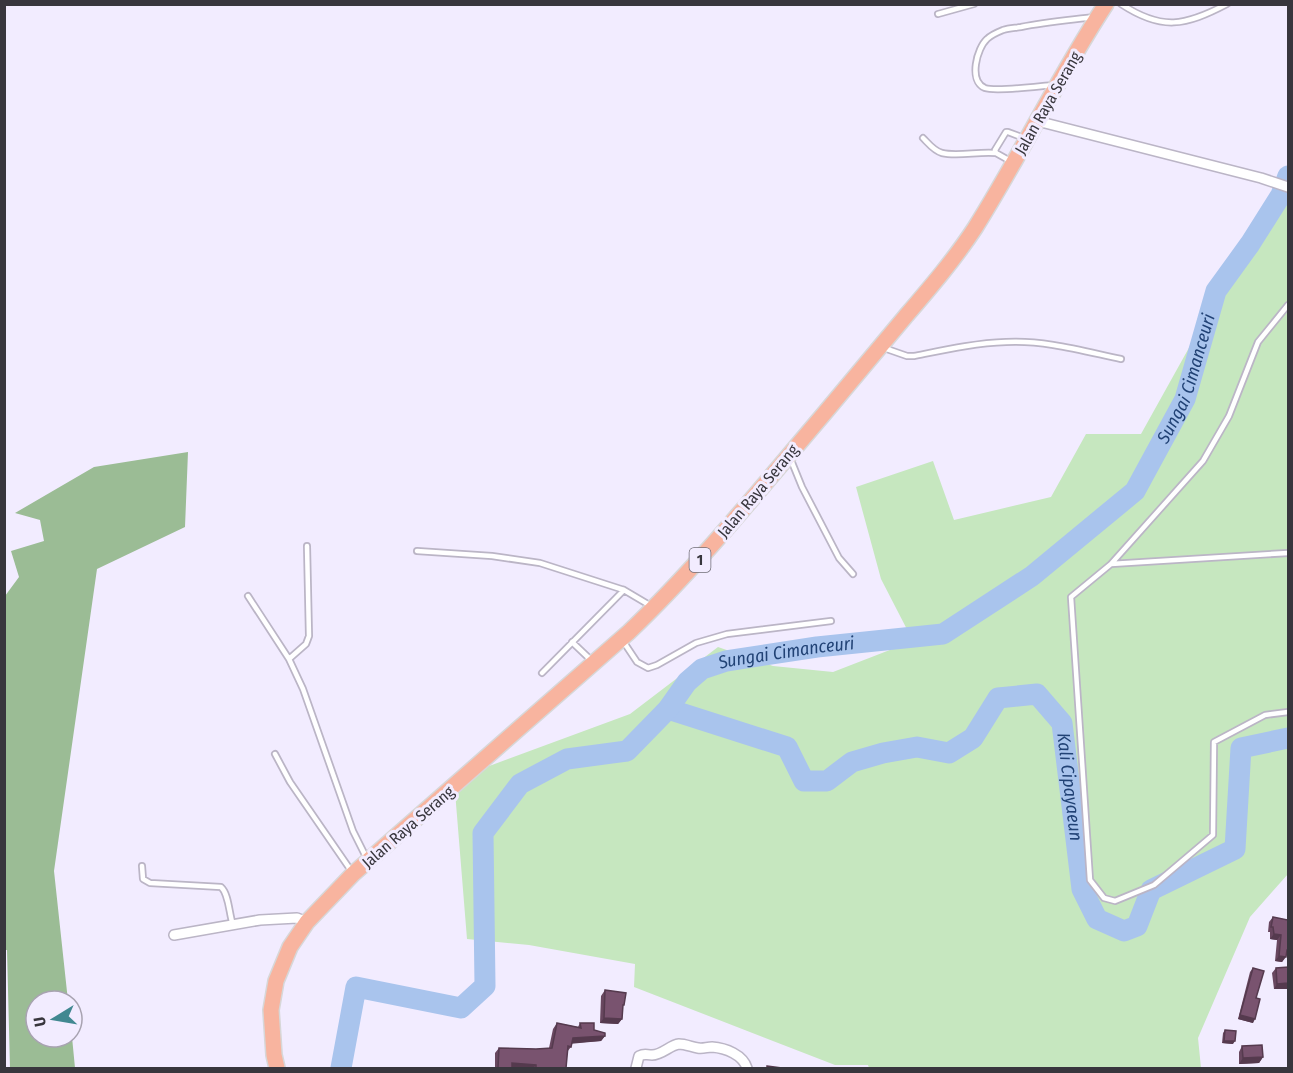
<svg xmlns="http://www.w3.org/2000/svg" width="1293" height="1073" font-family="'Fira Sans Condensed',sans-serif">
<rect width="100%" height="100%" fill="#f2ecff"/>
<!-- green -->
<path fill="#c6e7bf" d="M1274,195L1288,198V874L1250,917L1198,1038L1201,1068H869L868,1065H835L634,987L635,964L529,945L467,939L454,779L630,714L718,647L773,666L833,672L913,641L881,579L856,487L933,461L954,520L1051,497L1086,434H1141Z"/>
<!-- forest -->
<path fill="#9bbc95" d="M188,452L185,527L97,569L54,871L68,1001H36V1037H72L75,1068H10L7,950H4L5,596L19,577L11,551L44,541L40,520L15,513L94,467Z"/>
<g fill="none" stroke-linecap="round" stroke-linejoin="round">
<!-- river -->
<g stroke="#a9c4ed" stroke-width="21">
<path id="s1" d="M668,709L787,747L804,781H827L852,762L883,753L917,747L949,753L973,738L998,698L1037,694L1062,723L1082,889L1097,919L1124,931L1137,926L1151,890L1235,849L1241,748L1288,738"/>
<path id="s2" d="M341,1068L356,987L461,1008L485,986L483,833L520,784L567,759L627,751L668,709L687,682L702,669L726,661L817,647L943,634L1032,576L1135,491L1185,399L1216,291L1250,244L1281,195L1288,176"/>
</g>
<defs>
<path id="service" d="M1121,4C1162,31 1185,26 1227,4
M938,14L974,4
M1054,85C1040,86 996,92 985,88C968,81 977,48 987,39C991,35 998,32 1003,30C1009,28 1015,28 1021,27C1045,22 1070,20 1094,17
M923,138C928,143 934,151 942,153C958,157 979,151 996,153L995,150L1006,132H1008L1024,138
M996,153L1012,162
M1288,305L1258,342L1229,416L1203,461L1111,564L1288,553
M884,348L907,356H914C944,350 975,343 1006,342C1045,340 1083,351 1121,359
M791,460L802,487L839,558L853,574
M417,551L492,556L540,563L624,590L651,606
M1111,564L1071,597L1090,880L1104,898L1115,901L1154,885L1213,835L1214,742L1265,715L1288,712
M248,596L289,659L303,689L353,831L367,859
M623,641L637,662L648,668L657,665L696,643L727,634L831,621
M572,642L592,661
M289,659L306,644L309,636L307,546
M542,673L624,590
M275,754L290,782L352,872
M142,866L143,879L150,883L221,887C229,894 229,914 233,925"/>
<path id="minor" d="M1037,121L1261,178L1288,187
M174,935L260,920L297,918L307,922
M636,1068L639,1056C645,1053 646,1055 652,1055C662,1055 670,1045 679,1044C685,1044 692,1047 698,1048C703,1049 707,1047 712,1047C726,1048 743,1055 747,1068"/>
<path id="trunk" d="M277,1068L274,1055L271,1010L276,981L290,947L307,922L353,874L629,632C699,565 760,489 823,415C850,383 877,350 905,317C929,289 954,260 975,228C1021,155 1058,77 1106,4"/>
</defs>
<!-- service casing -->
<use href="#service" stroke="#bbb5c6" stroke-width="8"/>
<!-- minor casing -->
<use href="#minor" stroke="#bbb5c6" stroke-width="12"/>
<!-- trunk casing -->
<use href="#trunk" stroke="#d7d7d8" stroke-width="18"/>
<!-- service -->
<use href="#service" stroke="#fff" stroke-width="4.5"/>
<!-- minor -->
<use href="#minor" stroke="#fff" stroke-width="9"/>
<!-- trunk -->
<use href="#trunk" stroke="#f8b49f" stroke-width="15"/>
</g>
<!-- wall -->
<path fill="#68475f" d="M1273,917L1288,920V955H1286L1282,962L1275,961L1277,940L1270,939V932H1268L1269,922Z
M1288,967V986L1287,989H1274L1272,973L1276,968Z
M1253,968L1256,998L1253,1023L1238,1019L1250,972Z
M605,990L623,1007L622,1019L618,1024L600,1023L601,996Z
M557,1023L578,1027L580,1023L605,1036L601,1041L572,1043L571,1047L567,1052L566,1068H495V1053L499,1048L536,1049L549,1048L553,1029Z
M1225,1030L1233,1044L1222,1043L1223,1033Z
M1242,1046L1263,1057L1259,1063L1239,1064V1052Z"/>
<!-- shaded-wall -->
<path fill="#553a4e" d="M1274,934L1281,935L1277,940L1270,939Z
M1279,956L1286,957L1282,962L1275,961Z
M1288,983V986L1287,989H1274L1277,984Z
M1240,1015L1255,1019L1253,1023L1238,1019Z
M604,1018L622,1019L618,1024L600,1023Z
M605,1036L601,1041L569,1044L573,1038Z
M1224,1041H1235L1233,1044L1222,1043Z
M1263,1057L1259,1063L1239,1064L1243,1058Z
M512,1063L536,1065L533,1068H508Z"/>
<!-- building -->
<path fill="#79536f" stroke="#553a4e" stroke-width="1.5" d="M1273,917L1288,920V950H1287L1286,957L1279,956L1281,935L1274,934L1273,927H1271Z
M1288,967V983L1277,984L1276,968Z
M1253,968L1264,971L1256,998L1260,999L1255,1019L1240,1015Z
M605,990L626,993L624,1005H623L622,1019L604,1018Z
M557,1023L581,1028L580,1023H594V1030L605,1033V1036L573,1038L571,1047L568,1046L566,1068H536V1065L512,1063V1068H498L499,1048L536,1049L552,1048Z
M1225,1030L1236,1031L1235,1041H1224Z
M1262,1045L1263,1057L1243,1058L1242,1046Z
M767,1066L782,1068H767Z"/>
<g text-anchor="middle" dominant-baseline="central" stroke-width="6" stroke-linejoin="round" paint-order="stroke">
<!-- shield labels -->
<rect fill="#f2ecff" stroke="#706d77" stroke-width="1.5" x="689.5" y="548" width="21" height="24" rx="4.5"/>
<g font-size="15" font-weight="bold" fill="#38363d">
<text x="700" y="560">1</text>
</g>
<!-- street labels -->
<g font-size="16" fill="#38363d" stroke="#f2ecff">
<text transform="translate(1048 103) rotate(-60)">Jalan Raya Serang</text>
<text transform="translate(758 491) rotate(-50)">Jalan Raya Serang</text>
<text transform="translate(408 827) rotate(-41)">Jalan Raya Serang</text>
</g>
<!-- water labels -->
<g font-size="18" font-style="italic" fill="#214275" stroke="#f2ecff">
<text stroke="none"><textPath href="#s2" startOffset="1270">Sungai Cimanceuri</textPath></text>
<text stroke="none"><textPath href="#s2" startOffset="748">Sungai Cimanceuri</textPath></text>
<text stroke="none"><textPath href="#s1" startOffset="534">Kali Cipayaeun</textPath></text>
</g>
</g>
<!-- border -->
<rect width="1293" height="1073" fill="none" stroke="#38363d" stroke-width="12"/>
<!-- north arrow -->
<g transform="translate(54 1019) rotate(259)"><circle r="28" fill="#f2ecff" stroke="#a8a3b1" stroke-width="1.5"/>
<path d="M0-4.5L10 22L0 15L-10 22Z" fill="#418891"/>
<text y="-9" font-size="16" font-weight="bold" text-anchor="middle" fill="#38363d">U</text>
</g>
</svg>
